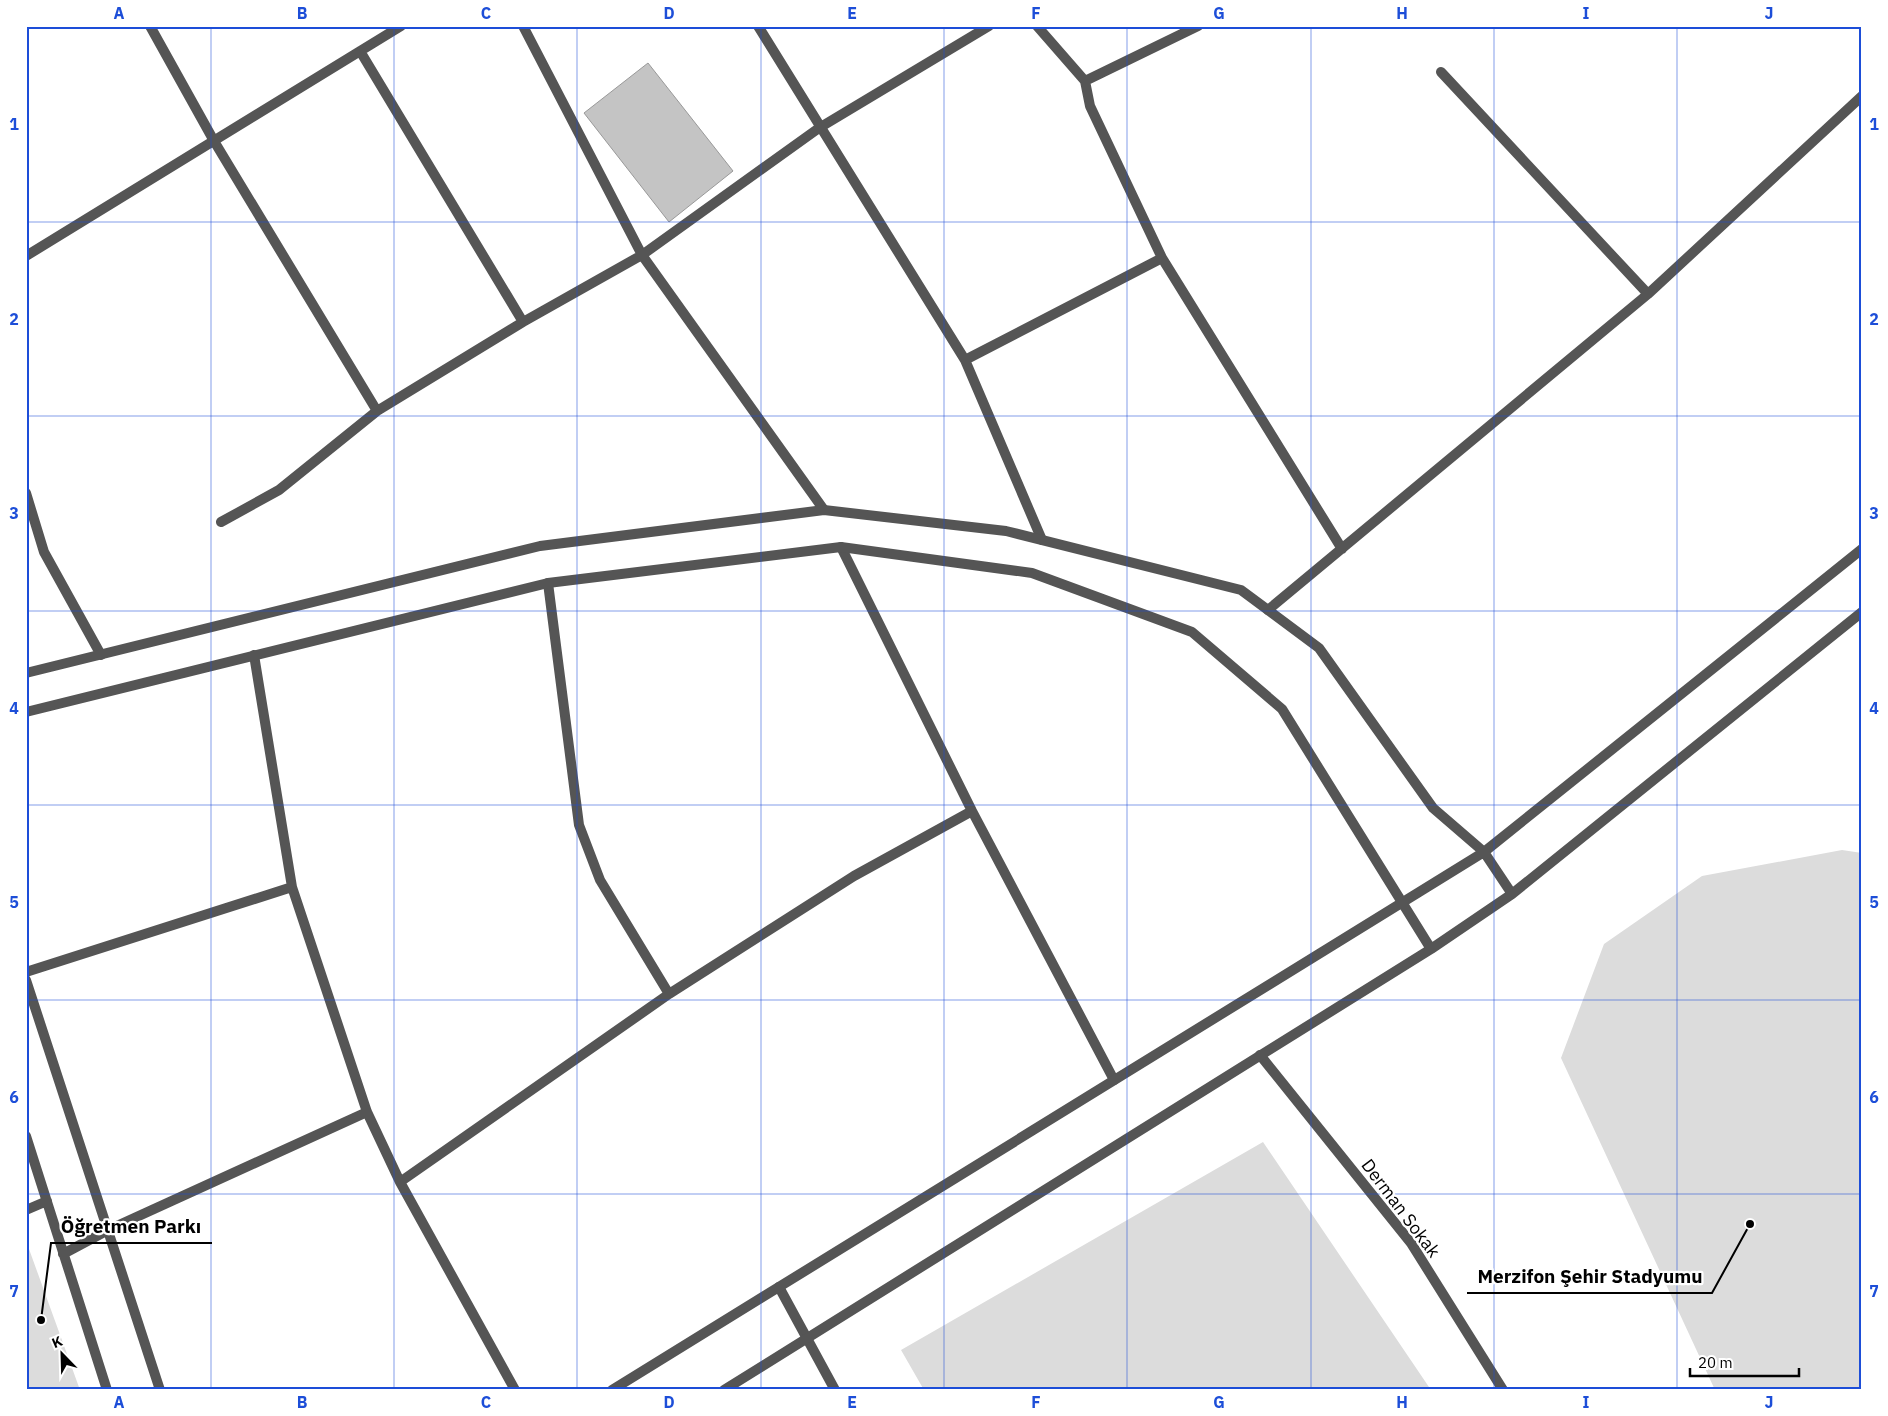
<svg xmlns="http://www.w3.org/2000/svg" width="1888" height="1416" font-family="'IBM Plex Sans',sans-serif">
<rect width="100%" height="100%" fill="#fff"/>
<!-- green -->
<path fill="#dcdcdc" d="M1842,850L1862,853V1390H1715L1561,1058L1604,944L1702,876Z
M1263,1142L1431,1390H924L901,1350Z
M29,1249L80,1390H26V1250Z"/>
<!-- building -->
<path fill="#c4c4c4" stroke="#999" d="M648,63L733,171L669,222L584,113Z"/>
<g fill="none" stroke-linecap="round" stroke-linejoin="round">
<!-- minor -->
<path stroke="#555" stroke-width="10" d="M150,26L214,141L377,411
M523,26L642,255L824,510
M758,26L965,360L1042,540
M1037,26L1085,81L1090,106L1162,258L1342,549
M360,51L523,322
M1441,72L1648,294
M1085,81L1198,26
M26,256L401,26
M965,360L1162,258
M26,493L44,552L101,655
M221,522L279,490L377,411L523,322L642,255L819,128L989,26
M841,547L972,811L1114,1080
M548,583L579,825L600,880L669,994
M1268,610L1648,294L1862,96
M254,655L292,887L367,1112L400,1182L515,1390
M26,972L292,887
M26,980L160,1390
M1260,1055L1411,1243L1503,1390
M26,1136L107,1390
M400,1182L669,994L854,876L972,811
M26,1210L47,1201
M63,1254L108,1230L367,1112
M779,1287L835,1390"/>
<!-- tertiary -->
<path stroke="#555" stroke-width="10" d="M26,673L540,546L824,510L1006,531L1241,590L1319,648L1433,808L1484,852L1512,894
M26,712L548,583L841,547L1032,573L1192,632L1282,709L1431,949
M612,1390L1484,852L1862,549
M724,1390L1431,949L1512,894L1862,612"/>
</g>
<!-- grid -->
<path fill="none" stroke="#1d4ed8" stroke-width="1" stroke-opacity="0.55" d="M211,26V1390M394,26V1390M577,26V1390M761,26V1390M944,26V1390M1127,26V1390M1311,26V1390M1494,26V1390M1677,26V1390M26,222H1862M26,416H1862M26,611H1862M26,805H1862M26,1000H1862M26,1194H1862"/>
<g text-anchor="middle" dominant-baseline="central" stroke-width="4.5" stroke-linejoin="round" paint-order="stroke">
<!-- street labels -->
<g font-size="18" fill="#000" stroke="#fff">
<text transform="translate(1401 1208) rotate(53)">Derman Sokak</text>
</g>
</g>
<!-- callouts -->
<path fill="none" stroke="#000" stroke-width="2" d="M41 1320L51 1243H212M1750 1224L1712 1293H1467"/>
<g fill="#000" stroke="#fff" stroke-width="2">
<circle cx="41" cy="1320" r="5"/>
<circle cx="1750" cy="1224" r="5"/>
</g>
<g font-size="19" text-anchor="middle" font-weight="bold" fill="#000" stroke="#fff" stroke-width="4.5" stroke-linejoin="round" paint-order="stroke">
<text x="131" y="1233">Öğretmen Parkı</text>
<text x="1590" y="1283">Merzifon Şehir Stadyumu</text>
</g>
<!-- border -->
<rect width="1888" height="1416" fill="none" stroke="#ffffff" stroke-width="55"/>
<!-- north arrow -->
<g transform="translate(62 1354) rotate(337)" stroke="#ffffff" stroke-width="4" paint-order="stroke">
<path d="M0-4L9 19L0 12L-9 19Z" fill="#000000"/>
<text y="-8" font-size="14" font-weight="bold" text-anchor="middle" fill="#000000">K</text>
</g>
<!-- scale -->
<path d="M1690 1368v8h109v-8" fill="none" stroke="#000000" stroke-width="2.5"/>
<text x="1698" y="1368" font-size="15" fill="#000000" stroke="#ffffff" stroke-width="4" paint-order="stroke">20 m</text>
<rect x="28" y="28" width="1832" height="1360" fill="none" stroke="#1d4ed8" stroke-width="2"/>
<g font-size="16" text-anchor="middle" font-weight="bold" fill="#1d4ed8">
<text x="119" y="19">A</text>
<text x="302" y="19">B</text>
<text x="486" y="19">C</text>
<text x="669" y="19">D</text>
<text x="852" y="19">E</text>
<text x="1036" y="19">F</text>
<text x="1219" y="19">G</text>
<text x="1402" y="19">H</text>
<text x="1586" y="19">I</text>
<text x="1769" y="19">J</text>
<text x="14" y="130">1</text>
<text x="1874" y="130">1</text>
<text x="14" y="325">2</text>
<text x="1874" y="325">2</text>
<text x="14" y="519">3</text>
<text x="1874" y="519">3</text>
<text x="14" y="714">4</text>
<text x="1874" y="714">4</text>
<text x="14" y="908">5</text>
<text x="1874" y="908">5</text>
<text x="14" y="1103">6</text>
<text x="1874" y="1103">6</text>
<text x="14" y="1297">7</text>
<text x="1874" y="1297">7</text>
<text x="119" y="1408">A</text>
<text x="302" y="1408">B</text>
<text x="486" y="1408">C</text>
<text x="669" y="1408">D</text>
<text x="852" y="1408">E</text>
<text x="1036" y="1408">F</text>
<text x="1219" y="1408">G</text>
<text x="1402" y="1408">H</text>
<text x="1586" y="1408">I</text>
<text x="1769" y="1408">J</text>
</g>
</svg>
